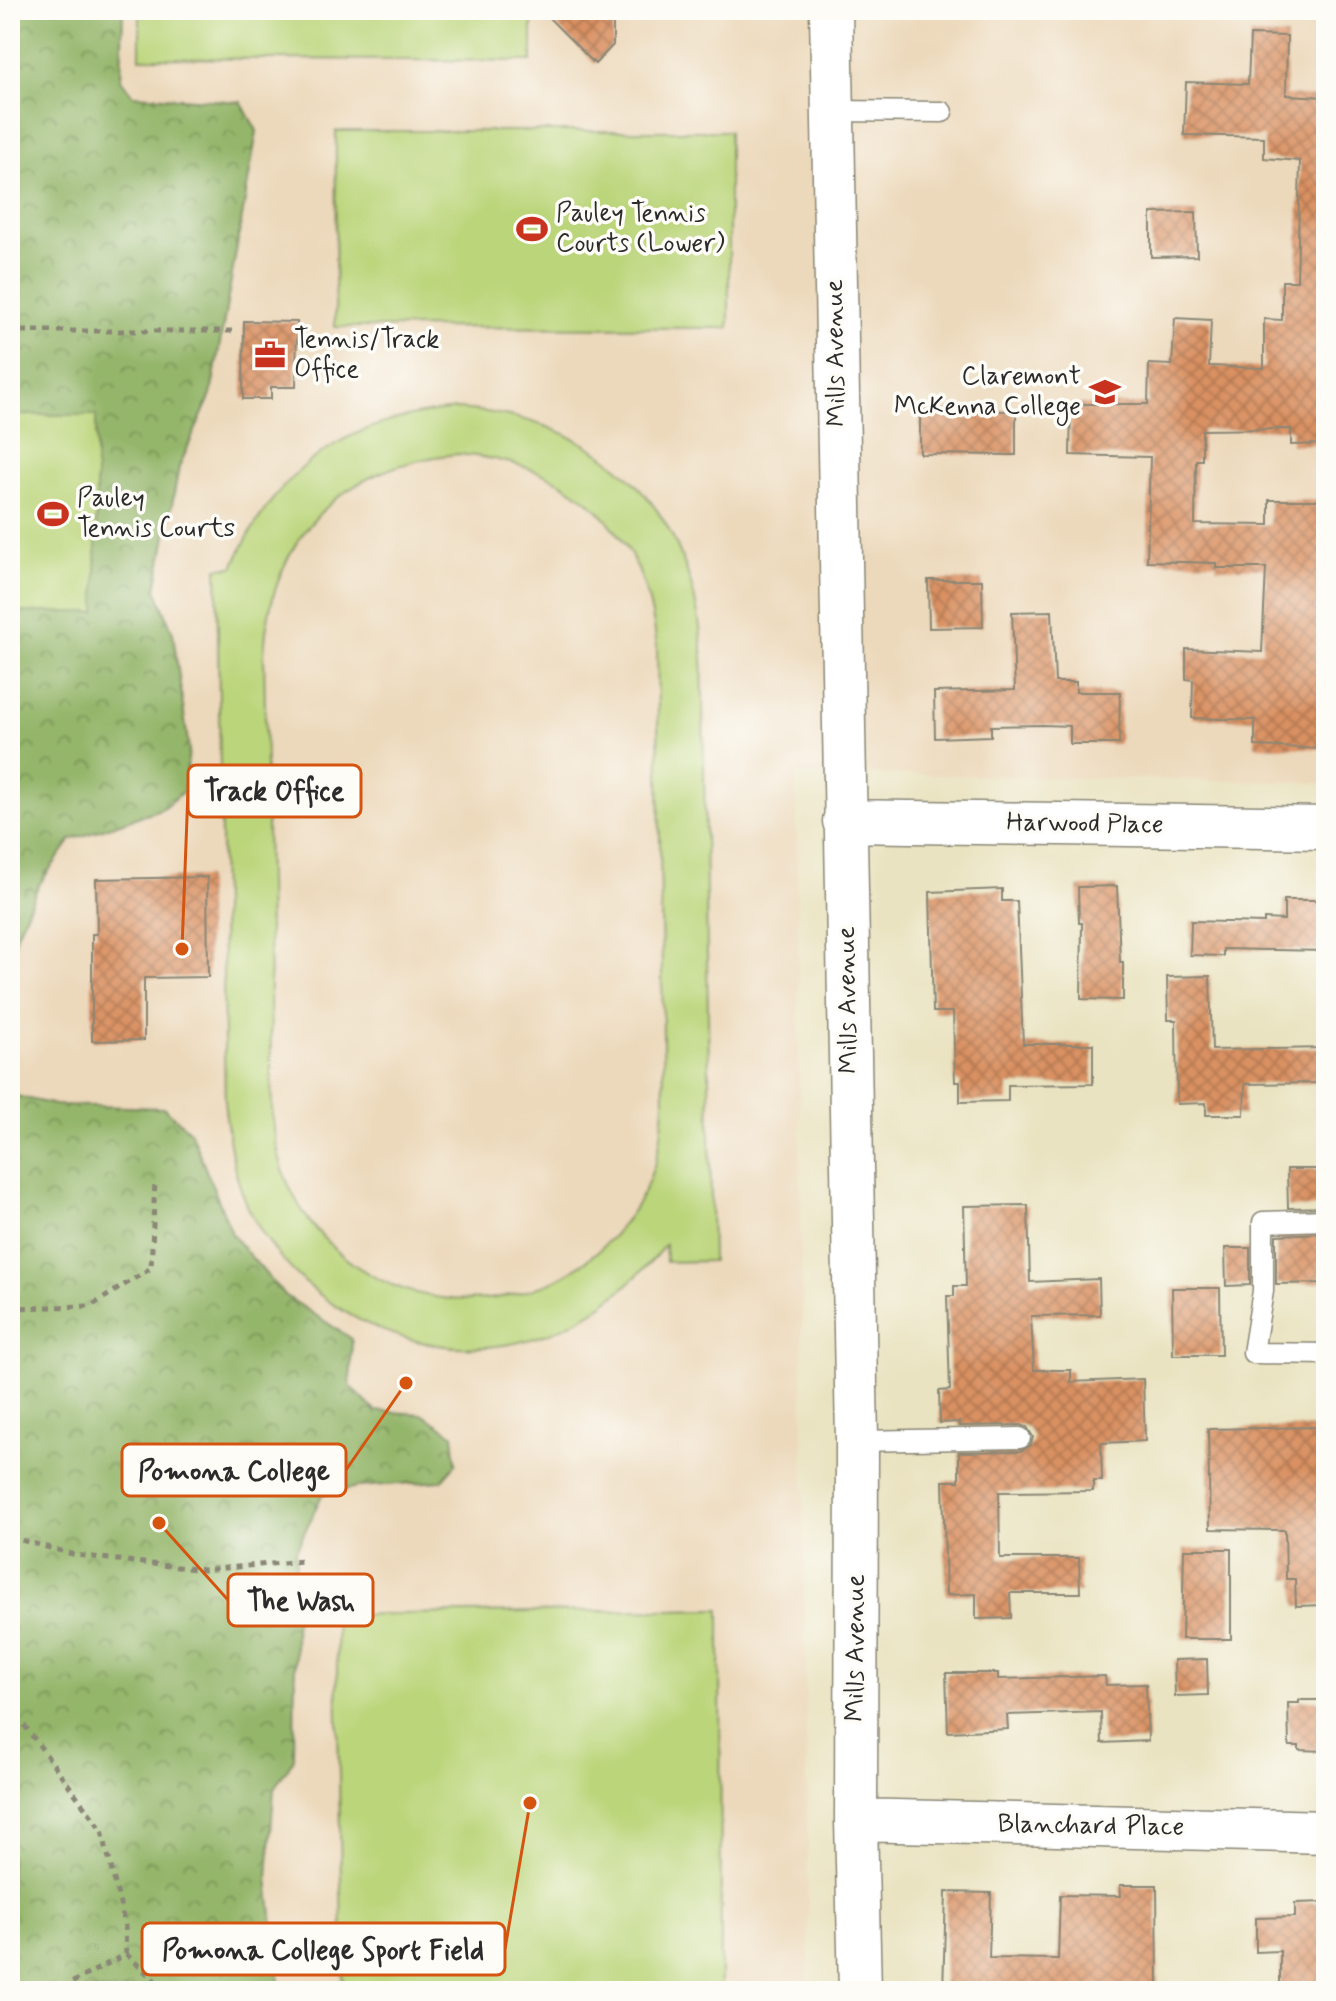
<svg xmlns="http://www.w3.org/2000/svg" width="1336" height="2001" font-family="Mynerve,sans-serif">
<defs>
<pattern id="forest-crowns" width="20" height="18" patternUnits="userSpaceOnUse" patternTransform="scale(2)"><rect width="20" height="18" fill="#94b66a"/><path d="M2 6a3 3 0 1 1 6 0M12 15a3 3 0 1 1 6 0" fill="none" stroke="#799457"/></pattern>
<pattern id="building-cross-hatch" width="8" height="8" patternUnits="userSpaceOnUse" patternTransform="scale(2)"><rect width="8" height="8" fill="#da9162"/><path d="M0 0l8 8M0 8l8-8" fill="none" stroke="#b17751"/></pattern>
</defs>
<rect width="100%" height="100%" fill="#fdfcf7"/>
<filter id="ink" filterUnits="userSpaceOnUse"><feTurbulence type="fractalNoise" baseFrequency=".0125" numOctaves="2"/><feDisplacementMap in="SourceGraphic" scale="16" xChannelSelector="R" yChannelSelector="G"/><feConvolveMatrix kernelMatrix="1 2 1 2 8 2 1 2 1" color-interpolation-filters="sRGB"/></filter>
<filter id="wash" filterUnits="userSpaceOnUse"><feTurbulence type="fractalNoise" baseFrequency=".006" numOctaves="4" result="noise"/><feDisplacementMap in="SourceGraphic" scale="32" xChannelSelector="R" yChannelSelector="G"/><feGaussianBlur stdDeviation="1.8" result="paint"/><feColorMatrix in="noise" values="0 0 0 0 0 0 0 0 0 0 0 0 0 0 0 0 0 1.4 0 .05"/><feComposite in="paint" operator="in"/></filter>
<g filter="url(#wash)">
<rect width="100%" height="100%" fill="#eae3c1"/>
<!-- built -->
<path fill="#ecd8ba" d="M10,10H1326V783L890,774L796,775L809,1991H10Z"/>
<!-- forest -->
<path fill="url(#forest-crowns)" stroke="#60704a" stroke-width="2" d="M10,10H123L121,80L133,95L241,102L257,131L211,395L179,467L156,589L173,633L189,750L184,791L163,808L71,840L38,886L17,934L10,961Z
M10,1064L16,1096L55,1105L164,1108L190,1131L233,1236L283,1294L352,1339L350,1386L375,1411L422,1414L453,1434L456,1464L441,1481L357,1487L322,1495L296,1550L294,1759L274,1788L268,1878L280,1991H10Z"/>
<!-- pitch -->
<path fill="#bbd57a" stroke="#738052" stroke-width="2" fill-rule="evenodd" d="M140,10H532V61L140,58Z
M336,131H729V328L335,327Z
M457,409C601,418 689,502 702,646L712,1261L666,1262L665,1245C641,1274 616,1298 583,1317C467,1385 320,1333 255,1221C235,1186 230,1148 225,1109L217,568L233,567C278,465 347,419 457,409ZM457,454C575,463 645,528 657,647L664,1103C663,1123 661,1143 655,1163C642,1207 611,1246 571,1271C477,1329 346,1297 294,1196C279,1168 274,1139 272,1109L264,652C272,535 340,466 457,454Z
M10,415H96V612H10Z
M720,1609L721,1991H343L336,1615Z"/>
<g id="blocks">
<!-- building -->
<path fill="url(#building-cross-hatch)" d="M541,10H613V45L595,64Z
M1250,35L1287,36L1286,95L1326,97V444L1291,445V429L1202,430V460H1196L1195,524L1269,525V500H1326L1323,697H1326V749L1255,746V720L1192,718L1193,680L1186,679V649L1262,652L1266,568H1216V563L1147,561L1150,457L1070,455L1071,404H1148L1149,364L1172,365L1175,318L1211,320L1209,366L1264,368V319L1282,320V281H1297L1300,161L1264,158V137L1184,135L1186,82L1248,84Z
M1196,212L1197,256L1151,257V213Z
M244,321L297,322L296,387H271V399H243Z
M920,410L1016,411V455L920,454Z
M928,580H982L983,627L929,628Z
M1052,611L1055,682H1076V692H1120L1119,744H1070V726L1042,725L991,726V736L935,738L934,692L1015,690L1012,612Z
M207,877L208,977L144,978V1040L92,1041V934H97L96,879Z
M1117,886L1120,962H1123V1000L1081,999L1082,923H1079L1078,887Z
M1002,889V901H1017L1023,1044H1093V1084L1008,1085V1101L960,1102V1082H955L953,1012H933L930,892Z
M1284,900H1326V951L1223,949V956L1190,955L1191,921L1264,923V919L1284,920Z
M1210,976L1212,1050L1326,1048V1083L1245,1084L1244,1115H1206V1103L1177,1104L1176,1020H1168L1167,977Z
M1287,1169H1326V1207L1288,1208Z
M1028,1205L1030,1282L1099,1279L1100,1315L1031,1316L1034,1370H1071V1382L1143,1379L1145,1441L1101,1443L1102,1481H1093V1491L999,1492L1000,1558H1079L1080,1593H1010L1011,1618L976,1619V1594L946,1595L943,1481H959V1452L1021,1451L1031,1445L1033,1437L1027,1427L1021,1425L959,1426V1422L940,1423L939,1391L950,1390L947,1296H954V1286H966L964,1206Z
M1326,1233V1283L1276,1284V1235Z
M1225,1248H1250V1285L1226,1286Z
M1172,1288H1220L1221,1355H1173Z
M1326,1427V1605L1296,1606L1295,1579H1286L1285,1530L1210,1529L1208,1429Z
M1184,1549H1231V1639H1182Z
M1207,1659L1208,1695L1175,1696L1174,1660Z
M946,1673H998V1679L1105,1676L1106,1685L1146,1684L1148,1741L1102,1743L1101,1712L1007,1715L1008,1729L948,1732Z
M1299,1700H1326V1751L1299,1750V1746H1289L1288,1703H1299Z
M1120,1885H1157L1158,1991H943L946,1892L991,1893L989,1958L1058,1959L1060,1895L1121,1896Z
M1326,1902V1991H1280V1951L1256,1952V1918L1295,1917V1903Z"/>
</g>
</g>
<g filter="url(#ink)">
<use href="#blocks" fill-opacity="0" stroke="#8a8776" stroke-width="2"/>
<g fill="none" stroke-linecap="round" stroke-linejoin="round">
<defs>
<path id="service" d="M831,111L942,112
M1326,1220L1263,1222V1291L1253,1353L1326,1354
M857,1441L1020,1438"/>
<path id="minor" d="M831,10L857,1441L856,1820L860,1991
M844,821L1326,828
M856,1820L1326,1832"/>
</defs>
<!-- service casing -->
<use href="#service" stroke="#8a8776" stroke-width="23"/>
<!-- minor casing -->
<use href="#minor" stroke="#8a8776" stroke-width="45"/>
<!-- path -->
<path stroke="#8a8776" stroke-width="5" stroke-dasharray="6 6" stroke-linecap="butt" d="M10,331H232
M10,1308L91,1306L151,1268L155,1181
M10,1537L76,1555L203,1570L304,1561
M10,1706L102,1830L125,1925L126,1954L56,1991
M126,1954L166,1991"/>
<!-- service -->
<use href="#service" stroke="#fff" stroke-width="20"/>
<!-- minor -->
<use href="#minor" stroke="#fff" stroke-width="42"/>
</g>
</g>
<!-- icons -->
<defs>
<symbol id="stadium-bare" viewBox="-9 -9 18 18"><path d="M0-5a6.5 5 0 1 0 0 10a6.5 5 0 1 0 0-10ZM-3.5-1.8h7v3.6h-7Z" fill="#c8321e" stroke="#fdfcf7" stroke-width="2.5" paint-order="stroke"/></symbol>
<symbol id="office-bare" viewBox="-9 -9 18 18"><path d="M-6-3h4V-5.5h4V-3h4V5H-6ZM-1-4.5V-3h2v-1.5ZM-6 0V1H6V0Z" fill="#c8321e" stroke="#fdfcf7" stroke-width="2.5" paint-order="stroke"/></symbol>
<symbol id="university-bare" viewBox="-9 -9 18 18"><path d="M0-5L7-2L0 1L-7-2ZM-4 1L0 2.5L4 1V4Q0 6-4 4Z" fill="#c8321e" stroke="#fdfcf7" stroke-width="2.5" paint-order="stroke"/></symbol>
</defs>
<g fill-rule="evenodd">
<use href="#stadium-bare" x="510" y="207" width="44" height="44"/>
<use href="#office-bare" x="248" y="333" width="44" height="44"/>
<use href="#university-bare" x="1083" y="370" width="44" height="44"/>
<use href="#stadium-bare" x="31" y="492" width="44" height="44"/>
</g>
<g text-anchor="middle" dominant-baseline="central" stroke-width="7" stroke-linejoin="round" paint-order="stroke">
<!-- poi labels -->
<g font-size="26" fill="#2b2b2b" stroke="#fdfcf7" text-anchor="start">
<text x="556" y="214">Pauley Tennis<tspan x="556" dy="30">Courts (Lower)</tspan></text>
<text x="294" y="340">Tennis/Track<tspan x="294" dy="30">Office</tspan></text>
<text x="1081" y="377" text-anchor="end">Claremont<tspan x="1081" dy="30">McKenna College</tspan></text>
<text x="77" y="499">Pauley<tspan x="77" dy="30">Tennis Courts</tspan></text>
</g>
<!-- street labels -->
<g font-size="26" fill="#2b2b2b" stroke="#fdfcf7">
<text transform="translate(836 353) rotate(-91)">Mills Avenue</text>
<text transform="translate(1085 824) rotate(1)">Harwood Place</text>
<text transform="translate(848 1000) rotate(-91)">Mills Avenue</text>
<text transform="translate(856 1648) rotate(-90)">Mills Avenue</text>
<text transform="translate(1091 1826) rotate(1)">Blanchard Place</text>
</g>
</g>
<!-- callouts -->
<path fill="none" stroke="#d5540f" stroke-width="3" d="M182 949L188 791M406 1383L346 1470M159 1523L228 1600M530 1803L505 1949"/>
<g fill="#d5540f" stroke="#fdfcf7" stroke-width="3">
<circle cx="182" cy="949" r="8"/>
<circle cx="406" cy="1383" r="8"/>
<circle cx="159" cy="1523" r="8"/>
<circle cx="530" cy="1803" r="8"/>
</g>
<g fill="#fdfcf7" stroke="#d5540f" stroke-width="3">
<rect x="188" y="765" width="173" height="52" rx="8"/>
<rect x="122" y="1444" width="224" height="52" rx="8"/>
<rect x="228" y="1574" width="145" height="52" rx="8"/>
<rect x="142" y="1923" width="363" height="52" rx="8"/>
</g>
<g font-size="28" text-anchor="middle" font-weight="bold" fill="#2b2b2b">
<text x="274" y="800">Track Office</text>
<text x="234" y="1480">Pomona College</text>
<text x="301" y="1610">The Wash</text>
<text x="323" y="1959">Pomona College Sport Field</text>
</g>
<!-- margin -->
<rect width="1336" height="2001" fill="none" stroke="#fdfcf7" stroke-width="40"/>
</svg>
